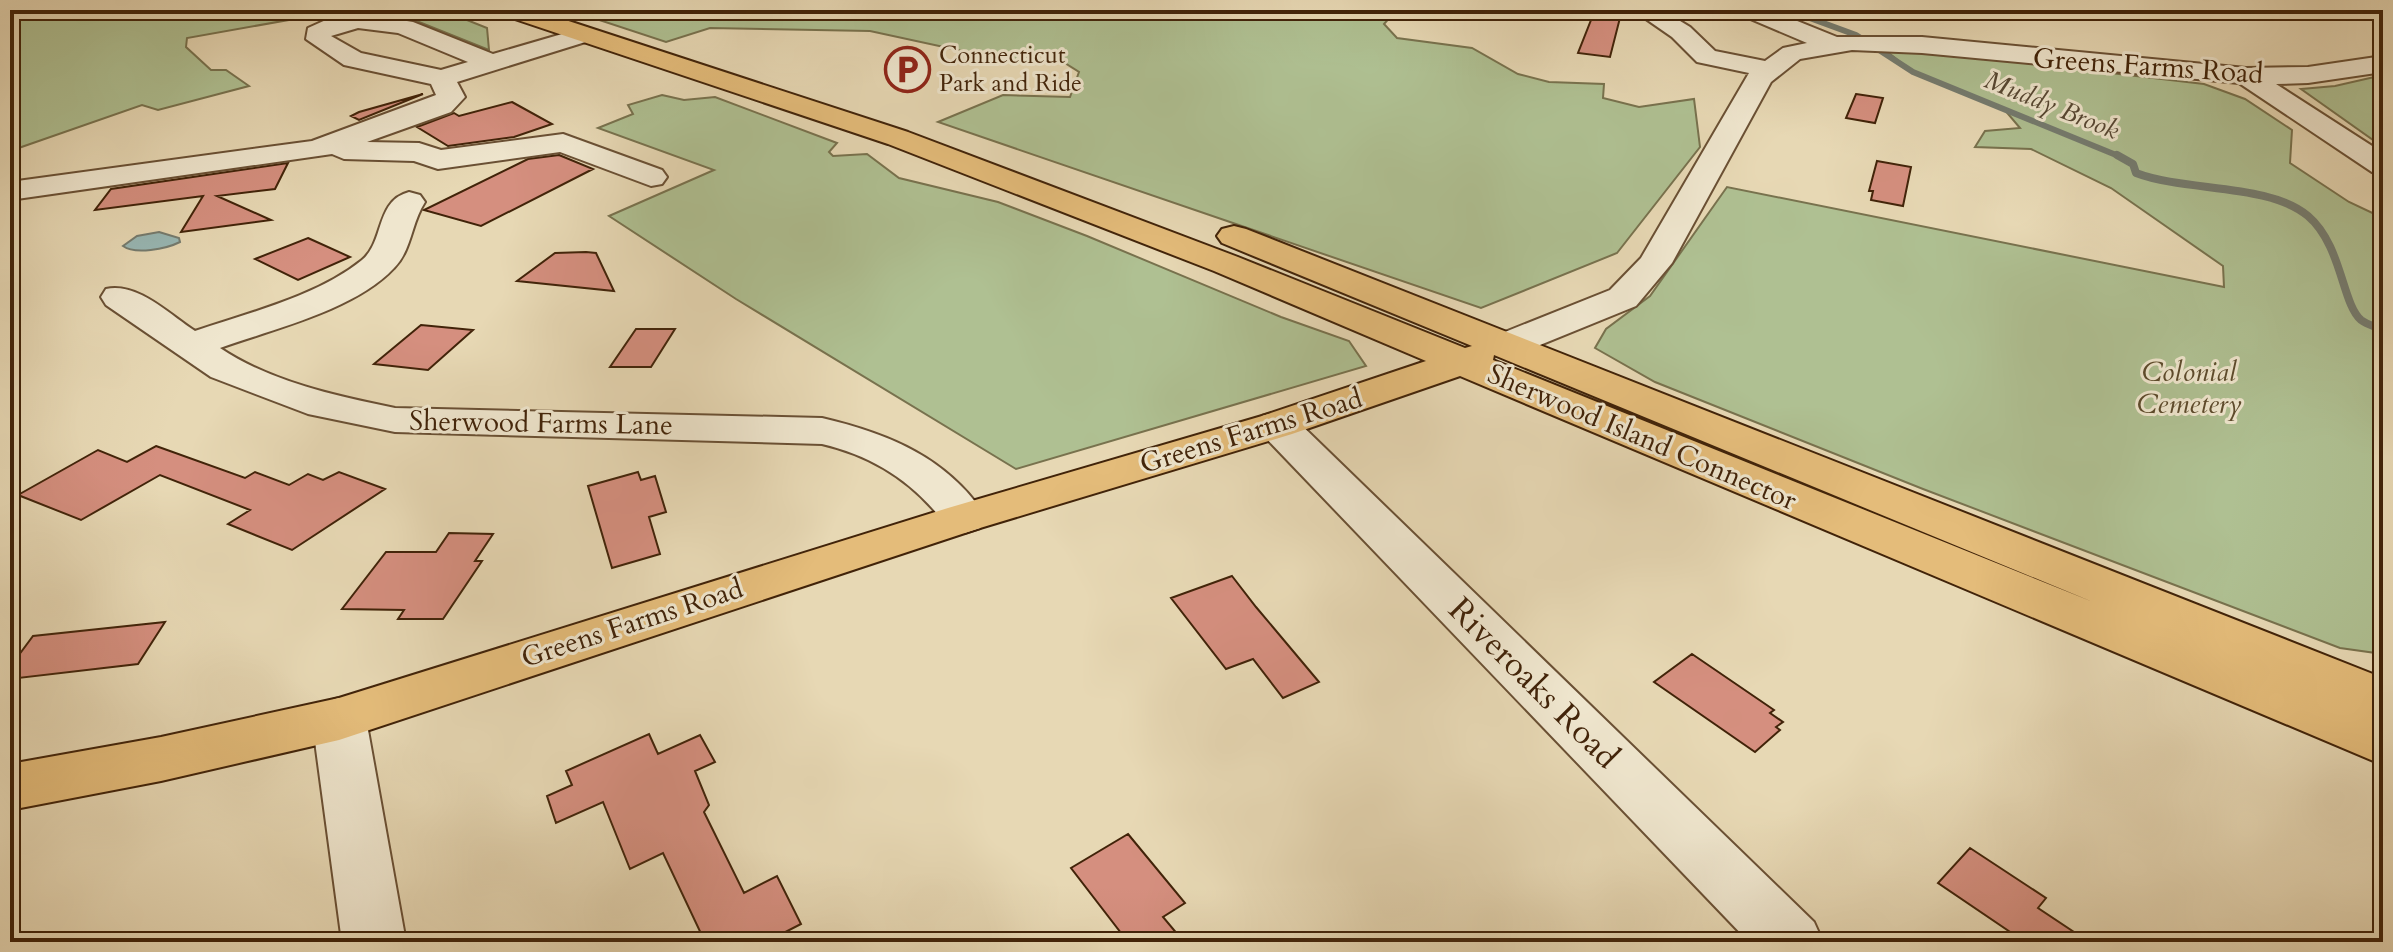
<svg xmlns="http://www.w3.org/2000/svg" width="2393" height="952" font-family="Cardo,serif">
<rect width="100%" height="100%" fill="#e7d8b4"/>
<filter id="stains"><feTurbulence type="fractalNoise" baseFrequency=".0025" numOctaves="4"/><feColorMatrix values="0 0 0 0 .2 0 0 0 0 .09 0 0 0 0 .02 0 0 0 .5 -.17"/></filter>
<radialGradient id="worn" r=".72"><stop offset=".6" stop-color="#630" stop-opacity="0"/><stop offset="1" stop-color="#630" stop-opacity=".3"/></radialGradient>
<!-- green -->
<path fill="#afc092" stroke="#78724e" stroke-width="2" d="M10,10H345L187,38L186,47L211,70H226L249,86L158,110L142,105L10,151Z
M389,10H442L487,28L489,50Z
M569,10H1383L1392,15L1384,24L1397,38L1472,48L1518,74L1549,82L1604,84L1603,98L1639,107L1694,99L1700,147L1617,253L1481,308L938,122L1003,95L1070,97L1079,72L1049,53L1013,62L870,31L710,28L666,42Z
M1885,50L1942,53L2204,84L2245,99L2292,130L2290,163L2349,202L2383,218V654L2340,648L1923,489L1655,382L1595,348L1606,329L1650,296L1727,187L2224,287L2223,266L2111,188L2031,149L1975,147L1985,131L2020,128L2004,109L1913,72Z
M2383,75V147L2301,89L2335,86Z
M662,95L684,100L715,97L837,143L829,152L833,156L867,154L899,178L998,202L1087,236L1281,317L1349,341L1366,366L1016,469L736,299L609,216L714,170L598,128L633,114L628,105Z"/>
<!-- water -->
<path fill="#98b8b5" stroke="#757c70" stroke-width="2" d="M159,232L179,238L180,242C166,249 135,255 123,246L137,236Z"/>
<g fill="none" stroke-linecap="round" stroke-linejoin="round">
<!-- stream-far1 -->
<path stroke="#757c70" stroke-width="6" d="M1788,10L1856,35L1913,72L2121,157"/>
<!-- stream -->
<path stroke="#757c70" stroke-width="8" d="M2117,155L2133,164L2136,173C2186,192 2269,183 2308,216C2342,245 2342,304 2361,320C2366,324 2376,327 2383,330"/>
</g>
<!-- building -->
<path fill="#d58f7f" stroke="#412309" stroke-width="2" d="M1595,10H1622L1610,57L1578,53Z
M423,94L359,120L351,116L359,112Z
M1856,94L1883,98L1875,123L1846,118Z
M512,102L552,124L514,137L448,146L417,127L454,113L459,116Z
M559,155L593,169L481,226L424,210L528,159Z
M1877,161L1911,167L1903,206L1871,200L1873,191H1869Z
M288,163L275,189L217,196L271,220L181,232L203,196L95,210L111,189Z
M308,238L350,257L298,280L255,259Z
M586,252L596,253L614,291L517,281L555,253Z
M421,325L473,330L428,370L374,364Z
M636,329H675L651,367H610Z
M156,446L245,478L255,472L289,485L308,474L323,480L339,472L385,489L292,550L228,524L250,510L160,475L81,520L18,495L98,450L127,462Z
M638,472L641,480L655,476L666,512L649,517L660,554L612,568L588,486Z
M449,533L493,534L475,561H482L443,619H398L404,610L342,609L386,552H436Z
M1232,576L1256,607L1319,682L1283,698L1253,659L1226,669L1171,598Z
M165,622L138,664L10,679V667L33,636Z
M1692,654L1774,710L1770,713L1783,722L1776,727L1780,730L1755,752L1654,682Z
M649,734L658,754L700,735L715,762L695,771L709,805L704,812L744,893L777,876L801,924L766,942H705L663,853L630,869L603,802L556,823L547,796L572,785L566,771Z
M1128,834L1185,903L1163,917L1184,942H1128L1071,868Z
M1970,848L2046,898L2038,908L2089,942H2025L1938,883Z"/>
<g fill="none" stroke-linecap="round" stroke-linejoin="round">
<defs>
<path id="minor" d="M1633,10H1662L1690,27L1715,51L1765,61L1783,48L1807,43L1741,15L1737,10H1770L1837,37H1922L2246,68L2308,67L2383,56V72L2308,83L2276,84L2383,153V175L2372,172L2239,83L1922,53L1852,50L1800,59L1771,82L1672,263L1636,306L1523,352L1509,355L1495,352L1490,344L1495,336L1610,290L1641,258L1749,73L1697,62L1672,37Z
M358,13L413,22L493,54L586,27L598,34L595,39L457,82L465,97L451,112L367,142L419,143L441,150L563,134L662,170L667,177L662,184L651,186L560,152L438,169L414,161L344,159L332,154L10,200V182L312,141L436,95L431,84L344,65L306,39L308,28L328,19ZM358,28L398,33L468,62L441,70L361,53L331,36Z
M409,192L420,195L425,202C411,223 412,250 394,268C355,310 273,329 220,348C271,382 336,396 395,408L822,418C890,434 948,458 987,518L980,528L964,533L948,528C917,484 874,456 822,444L395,432L308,414L211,377L106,305L101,297L106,289C138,282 170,315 195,331C250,312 316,297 362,260C385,241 375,201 409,192Z
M1277,412L1292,416L1814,922L1823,942H1749L1262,434L1256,425L1262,416Z
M339,698L358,704L366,719L406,942H342L312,719L320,704Z"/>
<path id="major" d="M499,10H535L908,132L1238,257L1465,348L1472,346L1222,243L1217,236L1222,229L1234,226L1246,229L2383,678V765L1460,376L1292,434L980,528L339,740L161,781L10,810V764L161,737L339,698L948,508L1262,416L1426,361L1214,271L888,144L503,15ZM1494,355L2093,602L1493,360Z"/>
</defs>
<!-- minor casing -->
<use href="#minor" stroke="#6a5034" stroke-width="4"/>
<!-- major casing -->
<use href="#major" stroke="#412309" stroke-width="4"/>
<!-- minor -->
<use href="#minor" fill="#efe6ce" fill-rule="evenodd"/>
<!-- major -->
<use href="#major" fill="#e4bc7a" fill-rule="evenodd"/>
</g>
<!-- icons -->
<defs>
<symbol id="parking-ring" viewBox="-11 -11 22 22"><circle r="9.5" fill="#efe6ce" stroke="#8f2418" stroke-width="1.5"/><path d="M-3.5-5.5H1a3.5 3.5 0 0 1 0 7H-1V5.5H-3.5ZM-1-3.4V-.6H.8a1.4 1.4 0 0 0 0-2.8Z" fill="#8f2418"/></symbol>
</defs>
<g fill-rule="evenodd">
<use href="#parking-ring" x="882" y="44" width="51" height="51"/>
</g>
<g text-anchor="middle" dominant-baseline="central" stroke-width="6" stroke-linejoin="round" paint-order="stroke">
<!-- far-poi labels -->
<g font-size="24" fill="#412309" stroke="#efe6ce" text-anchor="start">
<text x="939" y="55">Connecticut<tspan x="939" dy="28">Park and Ride</tspan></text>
</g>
<!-- far-water labels -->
<g font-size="26" font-style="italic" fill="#574834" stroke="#efe6ce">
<text transform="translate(2052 105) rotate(22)">Muddy Brook</text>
</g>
<!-- street labels -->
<g font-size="28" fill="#412309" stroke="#efe6ce">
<text transform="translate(2148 66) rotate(4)">Greens Farms Road</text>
<text transform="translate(541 423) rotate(1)">Sherwood Farms Lane</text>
<text transform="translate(1251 431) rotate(-17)">Greens Farms Road</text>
<text transform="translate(1642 437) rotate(23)">Sherwood Island Connector</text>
<text transform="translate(632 623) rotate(-18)">Greens Farms Road</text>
</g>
<!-- park labels -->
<g font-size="28" font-style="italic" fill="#5c4a2b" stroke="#efe6ce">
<text x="2189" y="372">Colonial<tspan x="2189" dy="32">Cemetery</tspan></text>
</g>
<!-- near-street labels -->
<g font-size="34" fill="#412309" stroke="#efe6ce">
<text transform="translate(1534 683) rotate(45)">Riveroaks Road</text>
</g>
</g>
<!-- margin -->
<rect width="2393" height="952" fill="none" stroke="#e7d8b4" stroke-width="40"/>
<rect x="12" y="12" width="2369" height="928" fill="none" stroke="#412309" stroke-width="4"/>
<rect x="20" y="20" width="2353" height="912" fill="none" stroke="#412309" stroke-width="2"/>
<rect width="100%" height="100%" filter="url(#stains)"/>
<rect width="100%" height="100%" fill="url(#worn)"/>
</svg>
